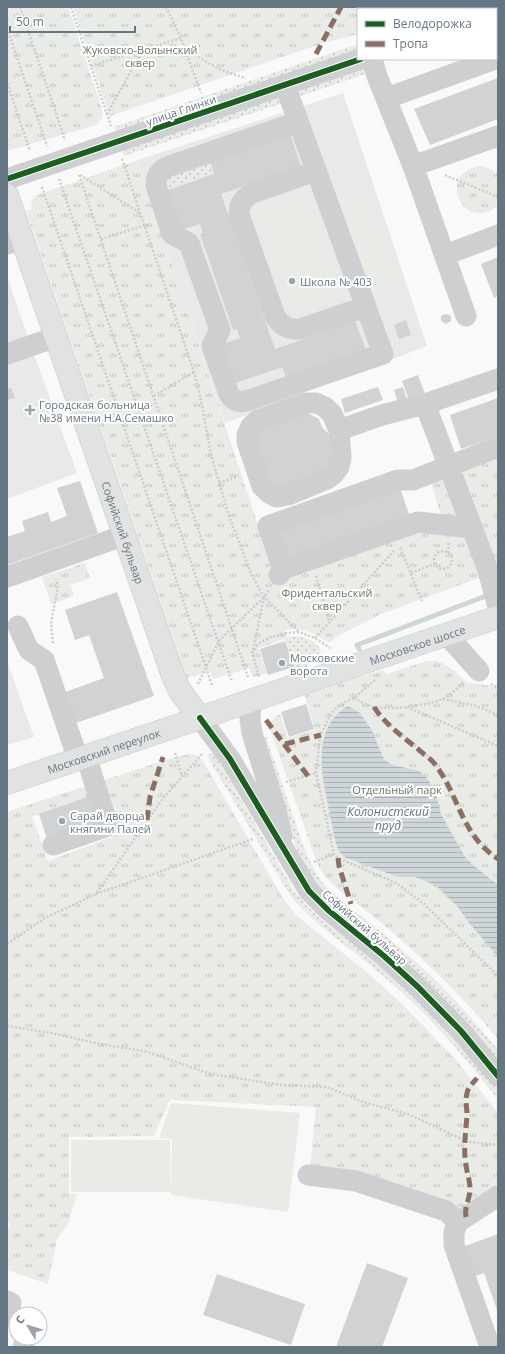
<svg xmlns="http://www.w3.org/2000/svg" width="505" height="1354" font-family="'Open Sans',sans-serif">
<defs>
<pattern id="grass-dots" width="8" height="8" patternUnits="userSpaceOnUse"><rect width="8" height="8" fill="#e8ebe6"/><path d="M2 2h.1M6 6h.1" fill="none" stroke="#c0c3c0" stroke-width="1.8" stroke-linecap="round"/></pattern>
<pattern id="park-tufts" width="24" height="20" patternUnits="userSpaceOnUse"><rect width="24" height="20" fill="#e8ebe6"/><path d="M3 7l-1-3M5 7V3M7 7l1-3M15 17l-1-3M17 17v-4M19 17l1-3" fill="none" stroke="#c0c3c0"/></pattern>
<pattern id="water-rules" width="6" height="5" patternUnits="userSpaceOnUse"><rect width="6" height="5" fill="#ced6d9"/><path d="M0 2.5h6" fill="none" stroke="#abb2b5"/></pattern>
</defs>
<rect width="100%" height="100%" fill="#f9f9f9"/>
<!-- built -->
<path fill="#e8e9e9" d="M343,93L427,346L225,423L138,160Z
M7,276L31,346L77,473L7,499Z
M7,661L34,737L7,745Z"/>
<!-- grass -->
<path fill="url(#grass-dots)" d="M358,44V55L118,137L114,127Z
M367,62L371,72L295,98L291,89Z
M282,91L286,102L124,156L120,145Z
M209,162L212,173L167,189L166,183L171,176Z
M287,636C300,636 314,638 321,650L318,657L310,663L297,677L285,639L288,638Z
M266,737C275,762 283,787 292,813C302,841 309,870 331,892C364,918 397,944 428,973C453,996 476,1024 498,1050V1061L317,889L299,856L259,739Z
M213,752L295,892L307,906L321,919L379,963L413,992L492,1081L498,1089V1100C462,1052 421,1007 375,969C346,944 315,926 290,895L207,756Z"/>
<!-- park -->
<path fill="url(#park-tufts)" d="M7,7H68L102,109C103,116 102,120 96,125L7,151Z
M73,7H376V9H358V34L320,44L110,116Z
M138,160L275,577L442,518L430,480L498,456V571L381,614L341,634L329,643C316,634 301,626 285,630L287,638L259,648L267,673L253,677L249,668L214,679L210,671L186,679L179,657L177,649L26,211L32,209C31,204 32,197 37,195Z
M479,166C487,167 492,169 498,174V205C466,235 434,175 479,166Z
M85,563L90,578L70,585L74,596L51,604L42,577Z
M427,661H435L442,663L455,671L466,682L498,687V1039C468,1003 435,970 400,939C387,927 373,916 360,906C343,893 326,882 317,863L270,729C270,721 273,717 280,714L288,738L315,730L304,693L383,670L386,674Z
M191,754L198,756L203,761L284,900L297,916L370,975L402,1004L456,1060L498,1113V1190L465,1212L310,1168L316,1107L170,1100L154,1136L69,1137V1194H77L68,1224L57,1239L48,1284L7,1270V1233L10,1222L7,1221V812L86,786L90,796L32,817L48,861L117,835L101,781L175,757Z"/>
<!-- pitch -->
<path fill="#e8ebe6" d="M364,190L379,233L353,242L337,200Z
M306,193L341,294L294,311L259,209Z
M384,235L405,291L374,302L354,246Z
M171,1103L300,1113L288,1212L171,1195L172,1139L159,1138Z
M71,1140H170L171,1192H71Z"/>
<!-- water -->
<path fill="url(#water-rules)" d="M348,706L360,713L371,729L384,759L392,765L419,771L426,777L435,790L441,814L465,857L473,865L498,885V957L470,924L457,906L435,885L415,877H398L344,857L338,850C334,838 332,826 330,814C322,779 310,728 348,706Z"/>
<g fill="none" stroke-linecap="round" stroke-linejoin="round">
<!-- stream -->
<path stroke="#ced6d9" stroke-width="5" d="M359,649L357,645L486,596"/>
</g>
<!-- building -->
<path fill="#d0d2d3" d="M498,78V119L430,145L414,109Z
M290,134L301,166L221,194L275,349L355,321L367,352L287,380L282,367L233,384L220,345L240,338L237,329L233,330L200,234L203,233L200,224L180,230L166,191L214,174L210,161Z
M498,257V296L494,298L481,264Z
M446,314L451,316V321L446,324L441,321V316Z
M406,320L411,335L399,339L394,325Z
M418,375L425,394L409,400L402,381Z
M378,387L383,400L345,413L341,399Z
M403,387L407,400L398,403L394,390Z
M11,388L15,398L7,400V389Z
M498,398V436L461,449L450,415Z
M304,411L319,419L322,427L329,434L331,448L330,451L332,459L325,474L282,489L267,482L253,442L260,426Z
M80,481L98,533L7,565V537L25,531L22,521L48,512L51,522L67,516L57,488Z
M399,485L410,517L286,560L275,529Z
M117,592L154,696L76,723L65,692L104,678L89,635L75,640L65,610Z
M285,641L294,667L268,675L260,649Z
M306,704L314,729L289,737L281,712Z
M90,796L103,823L48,842L39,814Z
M498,1234V1313L484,1273L475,1276L465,1246Z
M367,1263L408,1278L382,1347H336Z
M217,1274L305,1304L291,1345L203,1315Z
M16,1335V1338H37L34,1347H12Z"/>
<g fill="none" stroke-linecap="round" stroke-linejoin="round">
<defs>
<g id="major">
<path id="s1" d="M7,195L173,676L180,691L200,718"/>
<path id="s2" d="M7,783L200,718L498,617"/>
</g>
</defs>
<!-- major casing -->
<use href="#major" stroke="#d5d6d7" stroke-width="24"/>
<!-- path -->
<path stroke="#cbcccd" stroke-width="2.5" stroke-dasharray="2 2" stroke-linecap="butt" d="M20,7L65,140
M71,7L111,126
M166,7L181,38L201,93
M7,28L47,146
M185,48C205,62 222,72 246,78
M91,66L181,38
M7,83L30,151
M107,114L143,50
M122,159L194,372L200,396L211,455L228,513L252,576L264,597L299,632
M79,175L248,677
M80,175L140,213
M445,175L498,197
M59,179L232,682
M42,187L212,685
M101,239L150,224
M154,396L194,372
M219,483L239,476
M400,548L422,601
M434 560a9 9 0 1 1 18 0a9 9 0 1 1-18 0Z
M448,553L449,543
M411,573L434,564
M316,576L329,621
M315,638L394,551
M53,643L51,623L58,586L56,579
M253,650L264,597L269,590
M259,676L252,653L258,644L271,637L287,633L299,632L315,638L330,648
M375,680L354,698L345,702L334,710L328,719L320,737L316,773L334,854L338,858L396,883L424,904L498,976
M198,684L219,641L264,597
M491,684L498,688
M354,698C360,701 366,705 374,707C390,710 427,706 442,699C450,696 457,688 464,682
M443,699L476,706L498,715
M407,707L498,746
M175,753L182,776
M286,782L316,773
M314,862L334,854
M96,894L253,839
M7,944L45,918L96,894L161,801L202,754
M7,1026L51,1033L100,1044L144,1051L211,1074L281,1085L327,1087L363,1102L408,1114L468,1142L498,1145"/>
<!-- minor -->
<path stroke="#cecfd0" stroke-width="21" d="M378,7L379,9
M496,13H498
M372,59L377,76L413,166L466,316
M285,85L383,354L246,401C238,403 234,401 229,394L212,346L220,330L189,243L172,234L156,185C156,176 159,172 167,167L298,122
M387,98L495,59
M413,166L498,136
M315,171L252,193C243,198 239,204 239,215L275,316C281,326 288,330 300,329L365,307
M7,179L361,59
M7,244L22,238
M445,255L498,235
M7,354L56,337
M306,403H316L325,407L332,414L339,430L341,458L339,467L334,474L327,479L288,495L277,497L269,493L262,486L247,442V435L251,426L258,420Z
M425,404L487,567L498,607
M339,430L382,415L425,404L498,379
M283,569L268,526L398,480H413L498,447
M279,575L283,569L418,522L472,528
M7,577L125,535
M18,626L29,650L44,660L78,759
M446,634L479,671
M251,701L250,720L252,733L276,810L282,837
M200,718L230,759L309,891L328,910L384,956L418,987L461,1031L498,1076
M53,845L108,826L86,756
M308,1175L356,1181L446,1211L458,1222L498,1196
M458,1222L454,1232V1245L490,1347
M7,1301L11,1303L7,1316"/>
<!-- major -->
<use href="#major" stroke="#e1e2e2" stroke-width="22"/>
<!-- quiet -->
<path stroke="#8d6e63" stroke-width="5" stroke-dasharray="10 5" stroke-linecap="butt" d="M316,54L341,7
M374,707C385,724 402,736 418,749C423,754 430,758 434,763C460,796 460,834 498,859
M266,720L308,776
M285,744L321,735
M147,820L150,797L163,757
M338,858L339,866L351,904
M466,1217C464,1207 470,1199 470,1189C470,1181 467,1173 466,1165C463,1148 466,1132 467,1115C467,1108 465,1101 467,1093C468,1087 473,1083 477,1078"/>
<defs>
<path id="cycleway" d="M7,179L361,59
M200,718L230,759L309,891L328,910L384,956L418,987L461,1031L498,1076"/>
</defs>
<!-- cycleway casing -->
<use href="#cycleway" stroke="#fff" stroke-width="8"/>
<!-- cycleway -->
<use href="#cycleway" stroke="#1b5e20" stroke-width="6"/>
</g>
<!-- markers -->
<g fill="#99a4ac" stroke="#fff" stroke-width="1.5">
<circle cx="292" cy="281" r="4"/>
<path d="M28 404h4v4h4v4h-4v4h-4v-4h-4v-4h4z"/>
<circle cx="282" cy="663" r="4"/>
<circle cx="62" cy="821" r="4"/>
</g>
<g text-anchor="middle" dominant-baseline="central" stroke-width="4" stroke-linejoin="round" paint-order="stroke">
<!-- park labels -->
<g font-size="11" fill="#687a64" stroke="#fff">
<text x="140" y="49">Жуковско-Волынский<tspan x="140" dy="13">сквер</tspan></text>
<text x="327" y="592">Фридентальский<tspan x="327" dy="13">сквер</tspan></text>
<text x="397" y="789">Отдельный парк</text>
</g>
<!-- street labels -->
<g font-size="11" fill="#657683" stroke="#fff">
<text transform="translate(181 110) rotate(-19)">улица Глинки</text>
<text stroke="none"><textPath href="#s1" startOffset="357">Софийский бульвар</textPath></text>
<text stroke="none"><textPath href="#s2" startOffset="433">Московское шоссе</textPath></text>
<text stroke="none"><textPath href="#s2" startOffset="102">Московский переулок</textPath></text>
<text transform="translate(365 927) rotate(41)">Софийский бульвар</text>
</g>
<!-- poi labels -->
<g font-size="11" fill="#657683" stroke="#fff" text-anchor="start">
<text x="300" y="281">Школа № 403</text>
<text x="39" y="404">Городская больница<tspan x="39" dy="13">№38 имени Н.А.Семашко</tspan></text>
<text x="290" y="657">Московские<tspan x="290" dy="13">ворота</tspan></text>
<text x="70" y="815">Сарай дворца<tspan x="70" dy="13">княгини Палей</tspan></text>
</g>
<!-- water labels -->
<g font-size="12" font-style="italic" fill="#60757c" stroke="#fff">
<text x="388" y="811">Колонистский<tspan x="388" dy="14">пруд</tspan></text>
</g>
</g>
<!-- border -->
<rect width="505" height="1354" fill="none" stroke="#657683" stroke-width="16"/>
<!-- legend -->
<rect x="357" y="8" width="140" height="52" fill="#ffffff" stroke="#c1c8cd"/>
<rect x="365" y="21" width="20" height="6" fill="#1b5e20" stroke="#c1c8cd"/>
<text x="393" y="28" font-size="12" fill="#657683">Велодорожка</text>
<rect x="365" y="41" width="20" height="6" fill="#8d6e63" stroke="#c1c8cd"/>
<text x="393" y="48" font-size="12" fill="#657683">Тропа</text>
<!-- north arrow -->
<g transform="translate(28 1326) rotate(308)"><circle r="19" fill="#ffffff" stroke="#c1c8cd"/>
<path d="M0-3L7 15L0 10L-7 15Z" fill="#99a4ac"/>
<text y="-6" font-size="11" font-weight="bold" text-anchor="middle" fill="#657683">С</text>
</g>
<!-- scale -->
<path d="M10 26v6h125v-6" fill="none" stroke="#657683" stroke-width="2"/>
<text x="16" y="26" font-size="12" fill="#657683" stroke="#ffffff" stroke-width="3" paint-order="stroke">50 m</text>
</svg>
